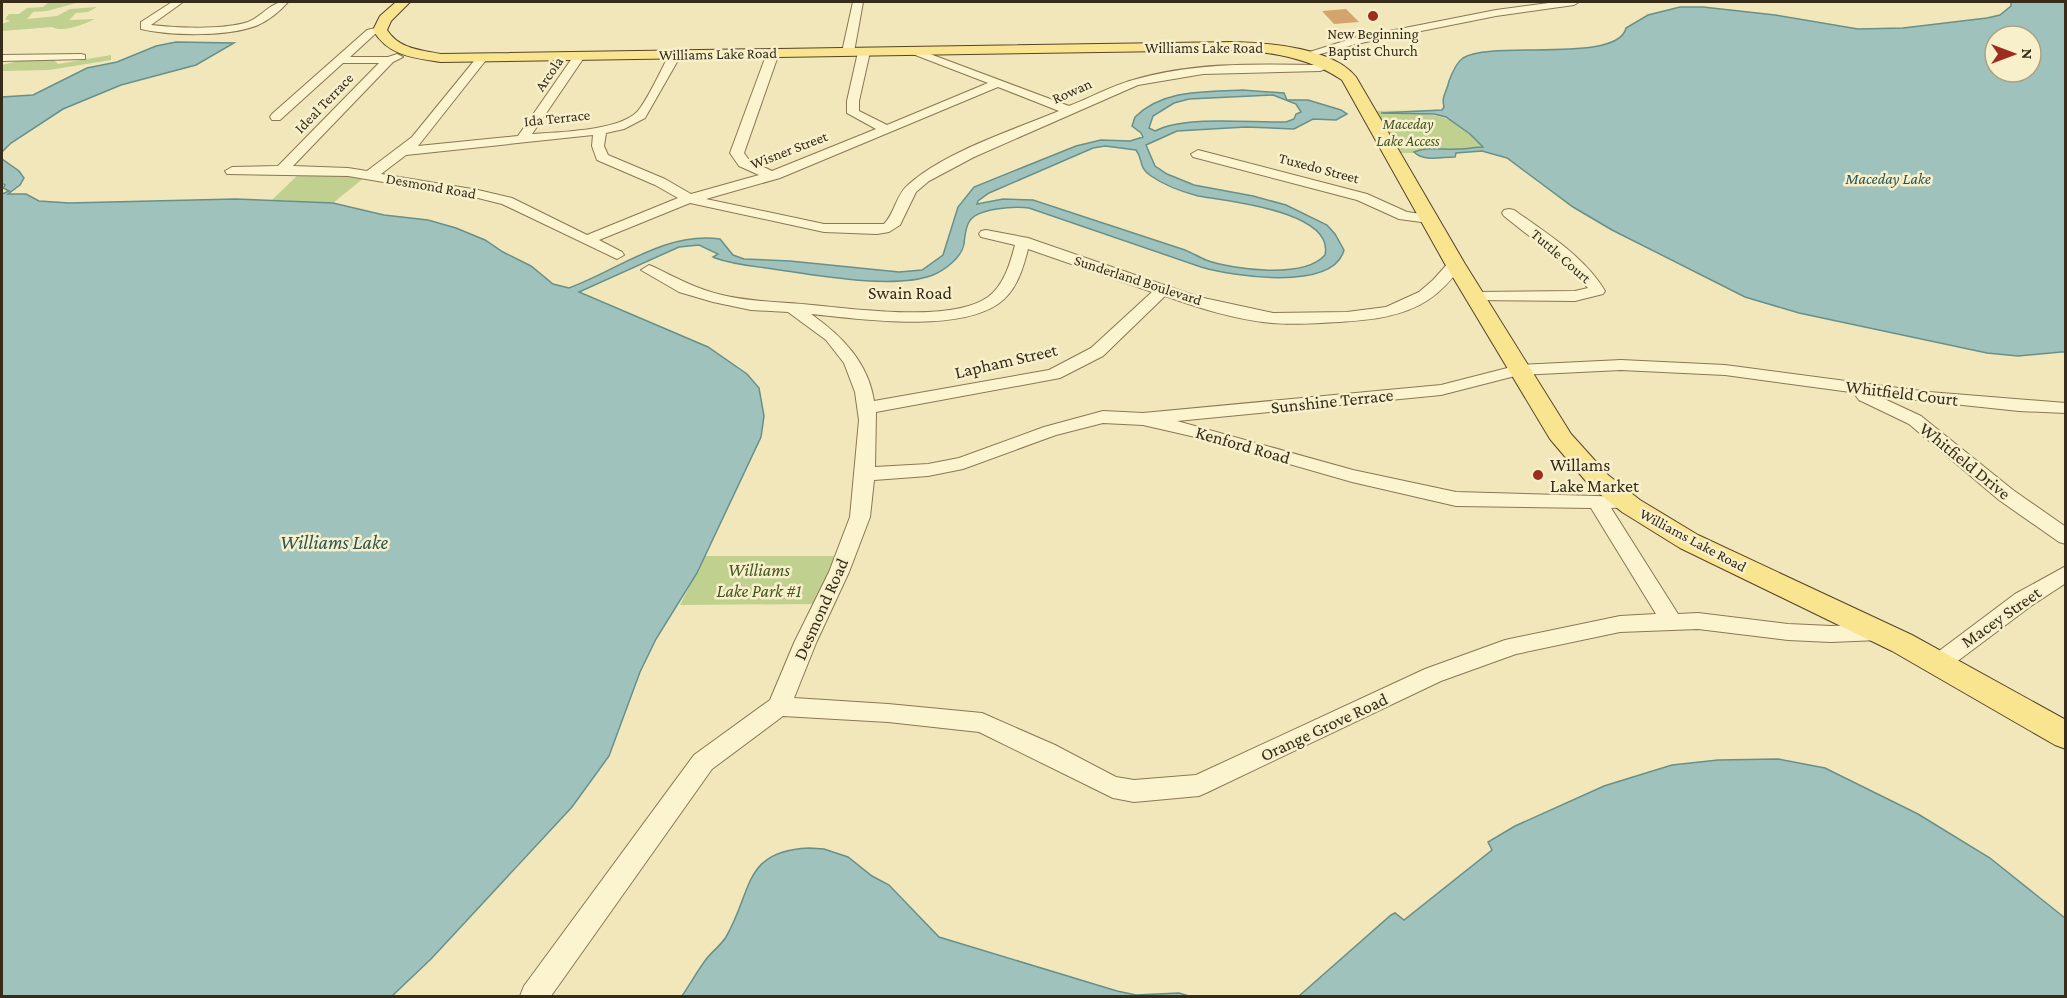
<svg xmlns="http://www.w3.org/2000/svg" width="2067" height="998" font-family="'Crimson Pro',serif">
<rect width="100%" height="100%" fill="#f1e7bb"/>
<!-- green -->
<path fill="#c0d08f" d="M58,2L76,3L47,11L33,12L27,19L57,16L70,9L97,7L88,12L76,13L69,20L95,19C84,24 64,33 52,27L2,31V24L10,21L5,19L9,14H19L27,8L43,7L48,3Z
M111,55V60L49,70L2,71V65L23,60L53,59L58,64Z
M1442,110L1384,114C1423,113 1459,111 1483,147C1475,147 1467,149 1458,149C1444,150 1425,144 1414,153H1397L1374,111Z
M302,171L365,177L333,203L272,200Z
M705,556H836L813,604L680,605Z"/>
<!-- water -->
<path fill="#a0c2bc" stroke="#67908a" stroke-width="1.5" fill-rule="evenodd" d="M2011,2H2065L2066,352H2061L2018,356L1987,353L1799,313L1745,297L1612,230L1573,207L1507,158L1482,151L1456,153L1455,157C1441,157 1424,162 1414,152C1429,146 1443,150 1458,149C1467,149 1475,147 1483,147L1470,134L1446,117L1434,114L1381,113L1442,110L1444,107C1441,96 1447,92 1449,81C1452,73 1456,63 1463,58C1492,40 1618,64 1626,28L1648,15L1680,7H1703L1775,15L1858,29L1903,28L1987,18L2000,15L2011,6ZM1995,36H2031V72H1995Z
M176,42L234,43L196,65L121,85L63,109L11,143L2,152V97L33,95L87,68L117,62L156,46Z
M1242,90L1284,93L1287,100H1308L1341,110L1347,114L1336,120L1313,119L1294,129L1246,127L1177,131L1146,145L1155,166L1167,174L1194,185L1253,196L1286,205L1327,225L1335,234L1344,250C1333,292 1231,276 1201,267L1029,208C1015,206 976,208 969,222C965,229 965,236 964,244C962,257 945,270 933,275C894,290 815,275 773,269C753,266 735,265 715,258L713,257L718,254L699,245L679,247L579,292L708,347L747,374L759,388L764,416L761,437L697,573L656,639L640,672L609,756L572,807L431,959L392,996H2V194L9,191L3,188L5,185L2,183V159L19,171L24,178L20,185L8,194H26L39,201L69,203L235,199L333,203L384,215L428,220L456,228L485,240L503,252L531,266L553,284L569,288C618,270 666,231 720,239L733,255L744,259L790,261L899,272L922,270L943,255L958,207L974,187L1076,146L1101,140L1130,141L1143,137L1141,133L1132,126L1135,117C1163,89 1205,92 1242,90ZM1273,95L1296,104L1301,112L1296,114L1294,119L1286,122C1251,123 1185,115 1155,131L1149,128L1153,116L1174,103L1189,99ZM1105,146L1136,150C1144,160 1137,166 1151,176C1164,185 1183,192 1198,196C1226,201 1335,211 1325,255C1304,279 1234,270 1206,260C1199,257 1192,253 1185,250L1033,200L1003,199L977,204L978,201L989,193L1093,148Z
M1778,759L1825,768L1918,814L1990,858L2065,918V996H1299L1391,915L1395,913L1404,920L1492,850L1488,842L1515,826L1604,786L1633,777L1672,765L1718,760Z
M809,848L824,849L848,857L872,876L889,885L939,937L1117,991L1136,995L1179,993L1189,996H682C690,984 698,970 707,958C713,951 721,945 726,937C753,891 742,851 809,848Z"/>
<!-- building -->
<path fill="#d3a46e" d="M1346,9L1359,22L1334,24L1322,11Z"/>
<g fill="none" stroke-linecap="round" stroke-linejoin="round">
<defs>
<path id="minor" d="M172,2H183L151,25C177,28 223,30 248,22C263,16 272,0 288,2C280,11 269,20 258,25C230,37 171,36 141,29V22Z
M853,2H863L854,52L848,55L842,52Z
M1556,2H1579L1574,5L1496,16L1356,44L1306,58L1300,55L1354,38L1496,10Z
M380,27L384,28V32L375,34L350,57H388L397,54L403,57L393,62L293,166L348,168L367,171L412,137L478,56L482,55L488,58L486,60L418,146L518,136L575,54L579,53L585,56L532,134C558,132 618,131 637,112C647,101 661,70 669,55L675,52L681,55L645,118L624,129L606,133L604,146L608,155L665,179L691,194L759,175L739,166L730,153L767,53L773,50L779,53L744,153L749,160L772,171L876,129L847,113V101L858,52L864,49L870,52L859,101V111L887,125L988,83L910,53L908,51L914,48L1069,106C1090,98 1111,86 1133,80C1193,62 1257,64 1319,65L1330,62L1336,65L1320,71L1203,74L1138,85L974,157L929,181L916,192L900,225L889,232L877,234L824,232L690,203L599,240L622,252L624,255L617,259L502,204L478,198L348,176L227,174L225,171L232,167L278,166L379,63H343L280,120H272L270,117L272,114L367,30ZM998,87L1059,111C1013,130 944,152 908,185C896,195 895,213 884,224H824L706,199L780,178ZM593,135L592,146L597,160L655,185L678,198L587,235L512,198L478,190L381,174L406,155Z
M81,54L85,55V59L2,61V55Z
M1198,150L1367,194L1407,212L1429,215L1436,219L1429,223L1399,219L1357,200L1193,157L1191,154Z
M1509,209L1514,210C1546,233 1584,256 1605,291L1603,294L1575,301L1469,300L1467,297L1475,292L1575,291L1588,288L1566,265L1504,216L1502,213L1504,210Z
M986,230L1028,238L1199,297L1273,313L1347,312L1386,307L1419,292L1433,280L1450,261L1455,259L1463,264C1453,278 1442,291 1428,300C1402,317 1370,320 1340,322C1317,323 1295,325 1272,323C1236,320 1199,308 1165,296L1103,356L1060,378L876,412L875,467L928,464L959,458L1044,427L1103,411L1143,413L1441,385L1519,365L1621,360L1725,365L1929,392L2066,403V413L2019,411L1878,396L1921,416L2013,490L2066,527V544L2059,542L1999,500L1909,424L1859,400L1856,396L1858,393L1725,375L1621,370L1519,375L1441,395L1177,421L1353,470L1456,492L1632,497L1635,502L1632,507L1611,508L1678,614L1698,613L1788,624L1831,626L1879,624L1887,626L1890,632L1887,638L1879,640L1831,642L1788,640L1698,629L1620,632L1516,654L1441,681L1208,792L1199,796L1134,802L1113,798L979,732L888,722L783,716L712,769L551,996H520L524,986L694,755L770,700L794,643L829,572L850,517L859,420L855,392L844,363L826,340L788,312L751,310L713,302L679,292L641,270L649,265L654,267C676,278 697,289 722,295C751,302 782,302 812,305C857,309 951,323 988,297C1004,285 1010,264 1015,245L981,237L979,234L981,231ZM1028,249L1152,292L1091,348L1049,370L874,401C868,362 842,336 811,314C861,319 955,333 998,304C1016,292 1023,269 1028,249ZM1103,423L1143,425L1191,436L1352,482L1456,506L1591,508L1656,614L1620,616L1505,640L1425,669L1196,775L1134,780L1116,777L1055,745L982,713L888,704L794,698L816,643L849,572L870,517L874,480L928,476L963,469L1056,435Z
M2066,566V583L2031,606L1947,669L1939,672L1931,669L1928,663L1931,657L2015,594Z"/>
<path id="major" d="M396,2H410L391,21L387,30C399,49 421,50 441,54L1235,42C1269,43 1333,48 1356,77L1465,264L1571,434L1608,475L1640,500L1698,535L1912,635L2066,720V749L2055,745L1892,651L1680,548L1622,512L1590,486L1550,439L1445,264L1342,80C1309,58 1274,52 1235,50L441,62C414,58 388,56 373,30L380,16Z"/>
</defs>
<!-- minor casing -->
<use href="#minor" stroke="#8a7754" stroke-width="2"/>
<!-- major casing -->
<use href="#major" stroke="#564429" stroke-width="2"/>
<!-- minor -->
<use href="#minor" fill="#fcf3cf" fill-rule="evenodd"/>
<!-- major -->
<use href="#major" fill="#f9e48f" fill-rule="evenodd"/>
</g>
<!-- markers -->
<g fill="#9d2d1f" stroke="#f8f0cb" stroke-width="2">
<circle cx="1373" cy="16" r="6"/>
<circle cx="1538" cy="475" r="6"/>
</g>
<g text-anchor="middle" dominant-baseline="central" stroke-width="5" stroke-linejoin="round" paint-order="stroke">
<!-- far-poi labels -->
<g font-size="15" fill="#372c1a" stroke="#f8f0cb">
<text x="1373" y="34">New Beginning<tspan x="1373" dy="17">Baptist Church</tspan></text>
</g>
<!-- far-street labels -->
<g font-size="15" fill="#372c1a" stroke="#f8f0cb">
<text x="1204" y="48">Williams Lake Road</text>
<text transform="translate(718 54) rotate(-1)">Williams Lake Road</text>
<text transform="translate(549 74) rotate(-56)">Arcola</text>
<text transform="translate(1072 91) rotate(-24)">Rowan</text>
<text transform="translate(324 103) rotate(-46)">Ideal Terrace</text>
<text transform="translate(557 118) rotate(-6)">Ida Terrace</text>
<text transform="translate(789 150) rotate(-21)">Wisner Street</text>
<text transform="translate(1319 168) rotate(15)">Tuxedo Street</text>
<text transform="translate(431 186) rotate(10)">Desmond Road</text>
<text transform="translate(1561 256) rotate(41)">Tuttle Court</text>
<text transform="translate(1138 280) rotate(18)">Sunderland Boulevard</text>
<text transform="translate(1693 540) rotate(28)">Williams Lake Road</text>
</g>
<!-- far-park labels -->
<g font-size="15" font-style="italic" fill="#41551f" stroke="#f8f0cb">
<text x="1408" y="124">Maceday<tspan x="1408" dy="17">Lake Access</tspan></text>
</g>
<!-- far-water labels -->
<g font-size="16" font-style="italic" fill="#285659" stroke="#f8f0cb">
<text x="1888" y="178">Maceday Lake</text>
</g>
<!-- street labels -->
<g font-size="18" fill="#372c1a" stroke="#f8f0cb">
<text x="910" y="293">Swain Road</text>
<text transform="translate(1006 361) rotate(-13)">Lapham Street</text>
<text transform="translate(1902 393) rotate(7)">Whitfield Court</text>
<text transform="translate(1332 401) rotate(-6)">Sunshine Terrace</text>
<text transform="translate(1243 445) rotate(16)">Kenford Road</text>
<text transform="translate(1965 461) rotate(39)">Whitfield Drive</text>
<text transform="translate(821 609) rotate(-66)">Desmond Road</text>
<text transform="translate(2001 617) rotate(-35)">Macey Street</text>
<text transform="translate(1324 727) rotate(-25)">Orange Grove Road</text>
</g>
<!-- poi labels -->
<g font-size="18" fill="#372c1a" stroke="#f8f0cb" text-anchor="start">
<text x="1550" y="465">Willams<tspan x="1550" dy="21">Lake Market</tspan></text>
</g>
<!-- park labels -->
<g font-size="18" font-style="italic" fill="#41551f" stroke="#f8f0cb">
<text x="759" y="570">Williams<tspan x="759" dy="21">Lake Park #1</tspan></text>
</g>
<!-- water labels -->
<g font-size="20" font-style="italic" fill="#285659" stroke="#f8f0cb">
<text x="334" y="542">Williams Lake</text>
</g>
</g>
<!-- border -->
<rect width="2067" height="998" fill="none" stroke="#372c1a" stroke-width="6"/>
<!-- north arrow -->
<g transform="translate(2013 54) rotate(90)"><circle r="28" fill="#f8f0cb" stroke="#aba284" stroke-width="1.5"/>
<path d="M0-4.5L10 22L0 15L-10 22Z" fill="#9d2d1f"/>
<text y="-9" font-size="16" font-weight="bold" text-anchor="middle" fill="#372c1a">N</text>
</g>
</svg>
